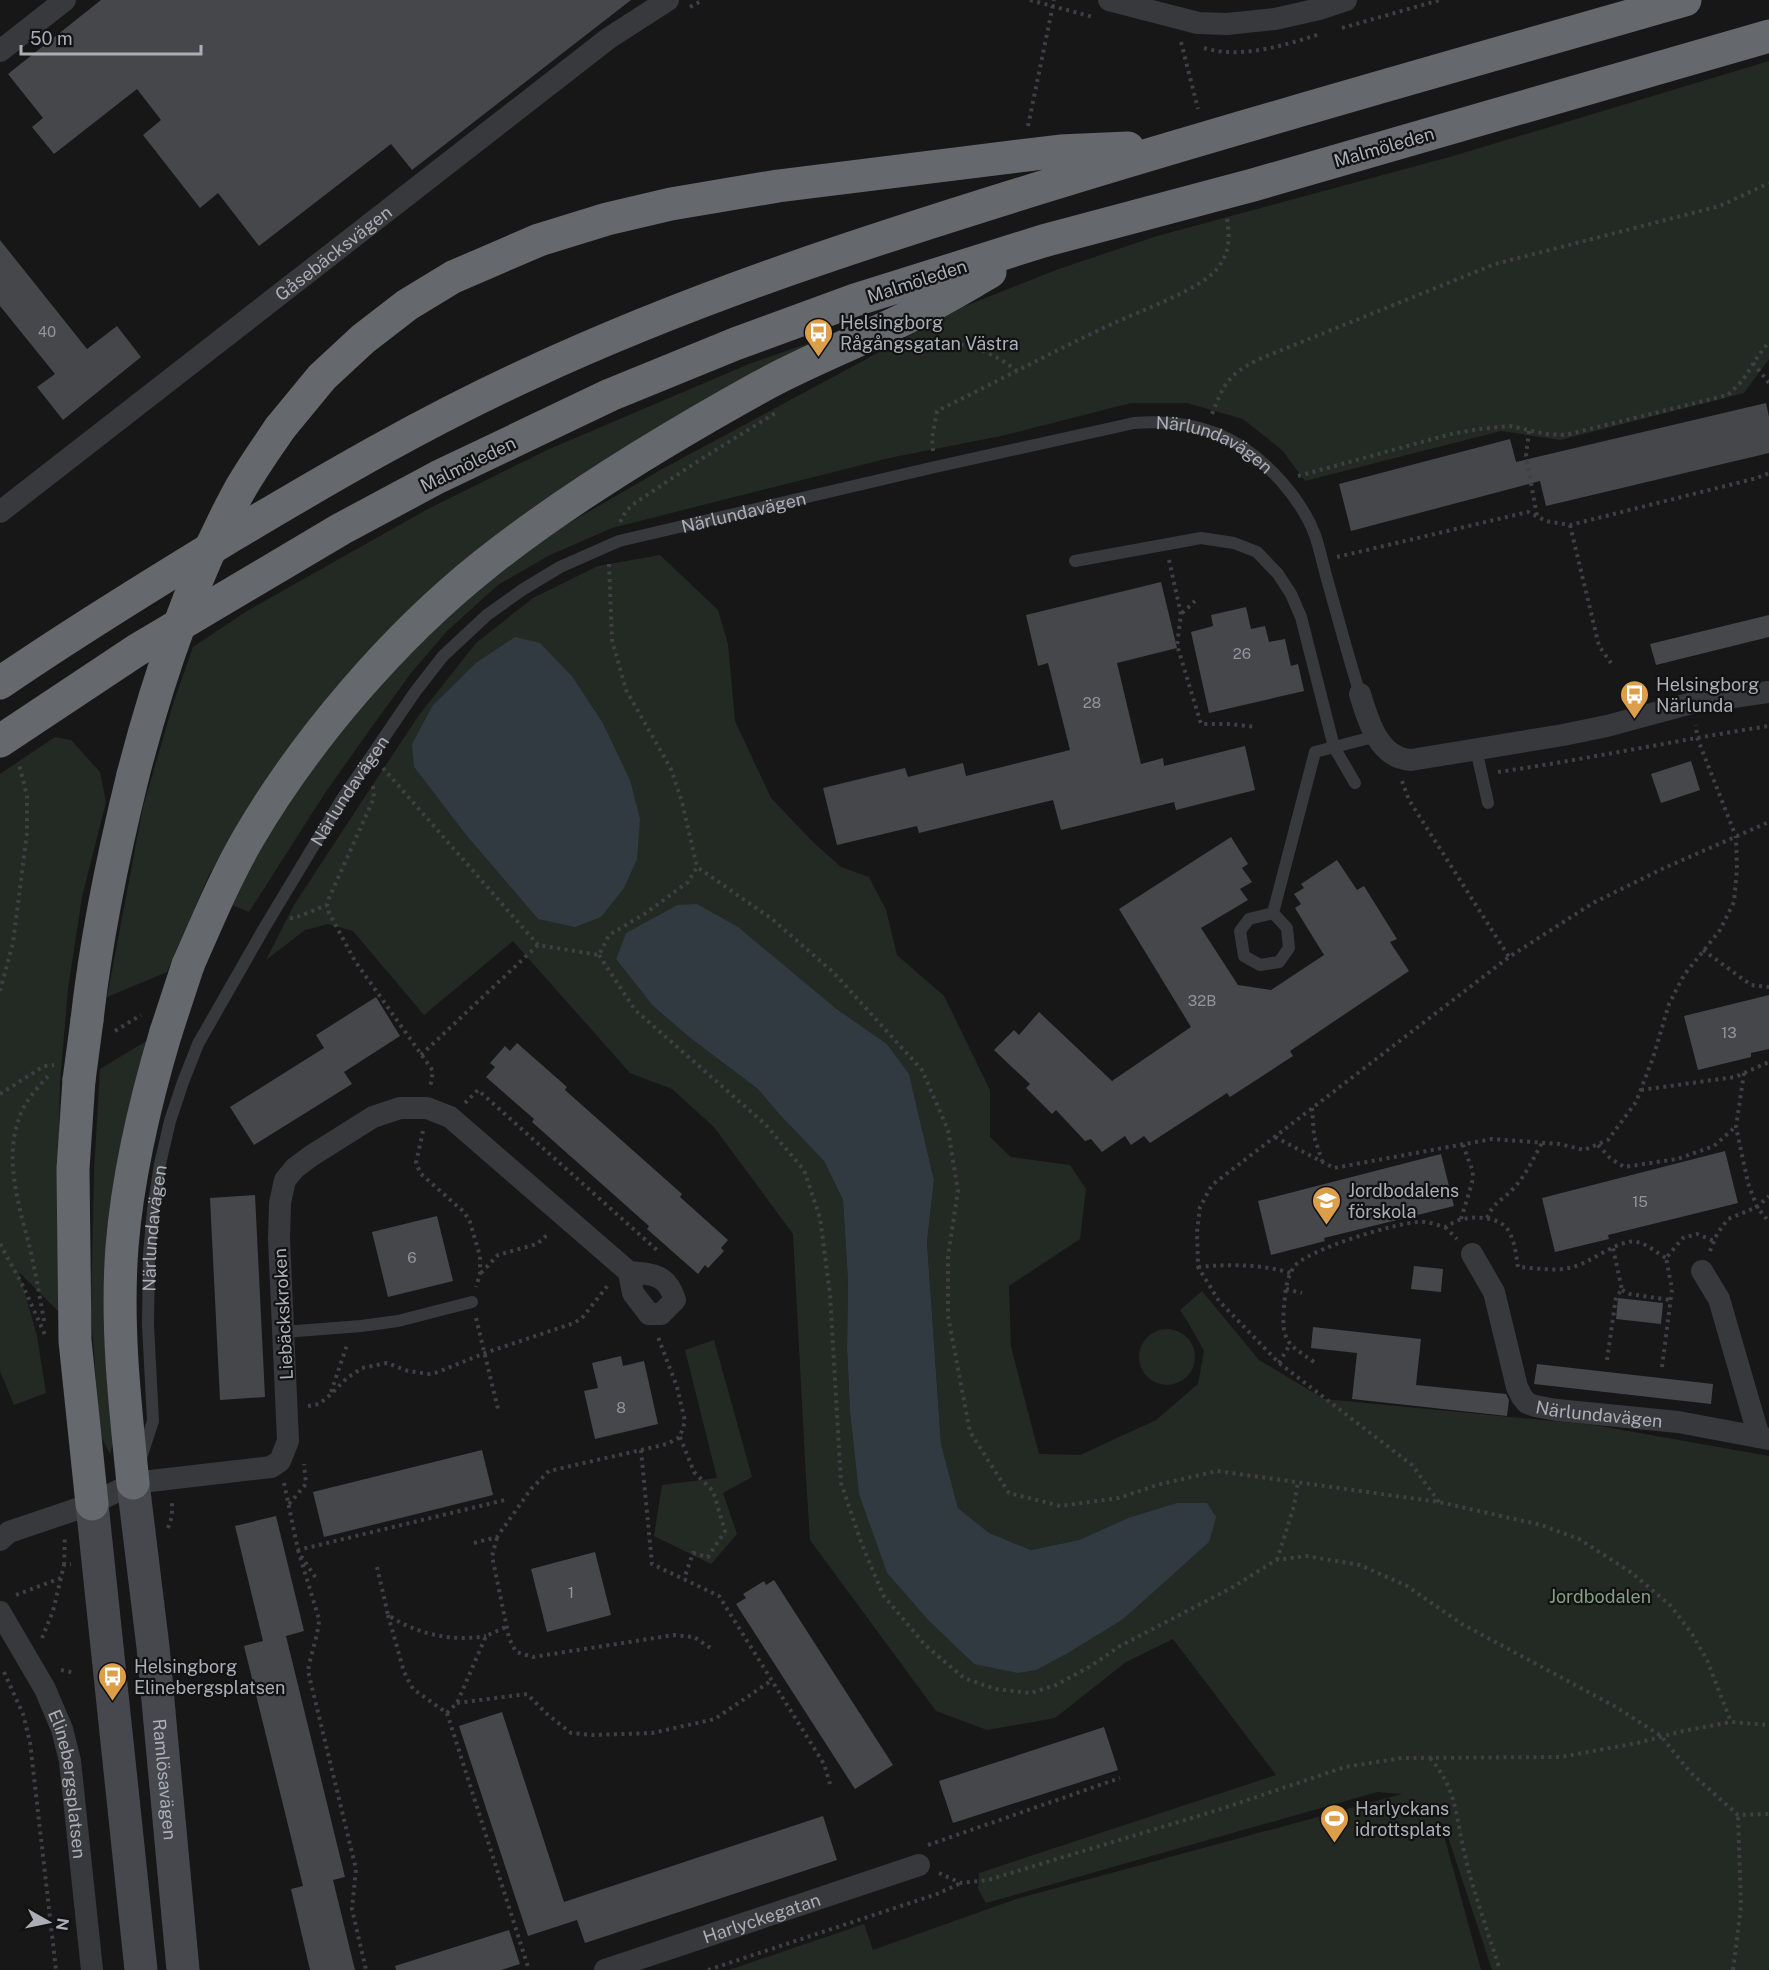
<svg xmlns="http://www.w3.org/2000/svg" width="1769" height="1970" font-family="'Public Sans',sans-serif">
<rect width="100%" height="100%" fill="#171718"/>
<!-- green -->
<path fill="#232a24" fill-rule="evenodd" d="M1769,61V359L1744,393L1560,440L1501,431L1305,481L1282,450L1243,419L1187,403H1131L1001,436L889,458L612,528L550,555L498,585L447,631L411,673L371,728L325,793L249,912L232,905L256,853L302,780L359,711L427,634L493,576L564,526L664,468L963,307L1056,270L1157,236L1453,156Z
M846,330L651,438L271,772L209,875L167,972L107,997L143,807L174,701L193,647L247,611L426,510L547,450L749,364Z
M660,555L718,610L728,644L735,721L771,798L813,842L841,867L869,877L886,910L897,955L944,996L990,1090V1137L1011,1157L1070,1165L1086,1189L1080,1239L1009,1286L1011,1347L1039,1454L1080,1455L1156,1420L1198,1384L1204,1351L1189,1324L1180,1310L1202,1291L1259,1360L1324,1399L1594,1425L1769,1456V1970H1492L1445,1828L1440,1821L1481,1970H729L864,1924L873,1950L1016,1899L1402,1794L1377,1792L986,1903L978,1889L979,1873L1276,1775L1173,1639L1126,1662L1055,1718L987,1730L936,1711L810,1540L806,1478L793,1234L714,1127L672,1089L630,1073L513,941L424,1015L353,931L328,924L305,930L266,960L294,905L366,795L419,715L476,643L533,598L598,566ZM540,643L572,676L603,723L630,780L538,919L466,835L414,767ZM677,905L834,1007L887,1044L909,1074L934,1180L927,1242L941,1444L958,1508L988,1533L1031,1550L1079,1540L1128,1518L1143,1600L1122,1620L1068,1653L1036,1669L974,1664L928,1620L887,1573L859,1493L850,1412L847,1348L848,1282L843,1200L824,1161L779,1114L758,1089L689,1037L652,1005L616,959L626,933Z
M55,737L71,740L100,772L106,802L82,897L68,989L60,1082L58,1190V1311L19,1272L37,1336L46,1393L14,1405L0,1371V774Z
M148,1040L115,1437L110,1454L100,1435L91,1312L94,1171L100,1069Z
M1139 1357a28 28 0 1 1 56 0a28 28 0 1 1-56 0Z
M714,1340L752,1477L723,1493L737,1534L711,1564L654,1536L662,1485L717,1478L685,1350Z"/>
<!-- water -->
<path fill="#313a40" d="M515,637L540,643L572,676L603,723L630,780L640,819L637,859L624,888L601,917L575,927L538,919L466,835L414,767L412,744L433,705L476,663Z
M697,904L738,927L834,1007L887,1044L909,1074L934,1180L927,1242L941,1444L958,1508L989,1533L1031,1550L1079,1540L1128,1518L1177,1503H1207L1216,1517L1209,1542L1122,1620L1068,1653L1036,1670L1018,1673L974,1664L928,1620L887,1573L859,1494L850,1412L847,1348L848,1282L843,1200L824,1161L779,1114L758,1089L689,1037L652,1005L616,959L626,933L677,905Z"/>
<!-- building -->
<path fill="#46474b" d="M101,0H631L412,170L391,144L259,246L218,193L200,208L143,135L161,120L137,89L54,154L32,127L43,118L8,74Z
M0,240L87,349L117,326L141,357L63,420L37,387L55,374L0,306Z
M1766,403L1769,417V453L1546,506L1540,481L1351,531L1339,484L1510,439L1516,462Z
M1161,582L1177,648L1117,663L1141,764L1163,758L1164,766L1245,746L1255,790L1176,810L1174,802L1061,830L1053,800L919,833L917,826L837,845L823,788L905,768L908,777L963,763L966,776L1070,750L1048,663L1038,666L1026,615Z
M1246,607L1251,629L1265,626L1269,642L1285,639L1291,666L1298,664L1304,691L1209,713L1191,632L1213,626L1211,615Z
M1769,615V637L1656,665L1650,644Z
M1691,761L1700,790L1661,803L1651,774Z
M1231,837L1248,864L1242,868L1252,882L1240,889L1248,900L1201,928L1238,985L1271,990L1324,955L1295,908L1301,904L1294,894L1304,888L1301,884L1337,860L1357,890L1364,886L1397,939L1390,942L1409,971L1290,1051L1293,1056L1230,1097L1227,1093L1150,1143L1144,1136L1131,1145L1125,1136L1102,1152L1091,1139L1085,1141L1056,1110L1052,1114L1026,1088L1030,1084L994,1050L1014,1030L1019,1035L1039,1012L1112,1081L1191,1027L1119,909Z
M1769,995V1049L1751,1053V1057L1698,1070L1684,1016Z
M376,997L400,1036L344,1072L352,1084L254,1145L230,1107L324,1048L316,1035Z
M517,1043L567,1087L565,1090L682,1194L680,1197L728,1240L721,1248L724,1251L708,1268L705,1265L698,1274L647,1229L649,1226L532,1122L534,1119L486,1077L495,1067L490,1063L505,1046L510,1051Z
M1725,1151L1738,1203L1608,1235L1609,1239L1555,1252L1542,1198Z
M1441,1154L1454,1206L1324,1238L1325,1241L1271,1255L1258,1201Z
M255,1195L265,1397L220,1400L210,1198Z
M437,1216L453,1281L388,1297L372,1232Z
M1414,1266L1443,1269L1441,1292L1411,1289Z
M1618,1298L1663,1303L1661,1324L1616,1319Z
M1313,1327L1421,1339L1416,1385L1506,1394L1509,1400L1507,1416L1352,1399L1357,1353L1311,1348Z
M621,1356L623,1366L644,1361L658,1424L595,1439L584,1391L598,1388L592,1363Z
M1537,1364L1713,1384L1711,1404L1534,1384Z
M482,1450L493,1495L324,1537L313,1492Z
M276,1516L304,1631L286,1636L345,1877L333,1880L355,1970H310L291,1889L303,1886L244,1646L263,1641L235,1526Z
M595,1552L611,1615L547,1632L531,1569Z
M774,1580L893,1765L855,1789L736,1604L746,1598L743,1594L764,1581L766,1585Z
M502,1712L564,1902L823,1816L837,1860L585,1943L577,1920L528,1936L459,1726Z
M1104,1727L1118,1770L953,1823L939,1781Z
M509,1930L520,1964L501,1970H396L395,1966Z"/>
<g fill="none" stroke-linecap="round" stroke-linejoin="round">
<!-- path -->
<path stroke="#3e4044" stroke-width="4" stroke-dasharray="3 4.5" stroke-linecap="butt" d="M1030,0L1093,17
M690,7L703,0
M1342,28L1440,0
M1181,42L1198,109
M1204,48C1240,59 1282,46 1317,35
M1028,126L1054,0
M916,347C953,337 988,348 1017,371
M1753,363L1769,383
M1212,414C1224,384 1227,376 1257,360L1495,264L1720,206L1769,183
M1529,431L1526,456L1537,516
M933,451L932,438L937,411C996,382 1054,351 1114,323C1140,311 1199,290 1216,270C1230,253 1230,239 1227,219
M1298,476L1451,434L1479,429L1510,426L1546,434L1565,435L1728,395L1743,380L1758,356L1769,342
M620,522L626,511L635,503L698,461L777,412
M1570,525L1599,646L1611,663
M1337,557L1528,512L1546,521L1570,525L1757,478L1769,473
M1169,560L1181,614L1177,645L1201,724H1230L1256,727
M609,564L612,640L626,690L671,769L682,802L697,867
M1182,613L1195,601
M383,768L538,945
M1498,772C1588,759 1678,740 1769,726
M1402,781L1409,800L1509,957
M373,786L374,798L329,898L327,905L329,913L355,961L433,1071L430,1088
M290,918C297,919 318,908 327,905
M1703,950L1751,985L1769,987
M599,955L635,1010L765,1124L804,1170L820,1218L830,1294L841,1483L861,1542L883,1595L925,1645L964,1678L995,1689L1031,1693L1056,1685L1091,1666L1120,1646L1233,1587L1276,1560L1306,1556L1360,1565L1407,1586L1462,1624L1616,1707L1661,1736L1690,1772L1738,1815L1769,1814
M0,991L13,943L27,833V796L19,764
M115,1031L141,1015
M421,1055L538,945L599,955L609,935L646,913L688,882L697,867L772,919L834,973L922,1070L948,1130L958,1191L948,1256V1316L970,1432L1009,1493L1060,1506L1119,1498L1157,1485L1217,1471L1439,1502L1541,1525L1579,1539L1601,1553L1632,1573L1671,1606L1692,1634L1707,1660L1731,1722
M1744,1073L1736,1127L1748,1183L1757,1207L1769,1222
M1641,1090L1735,1077L1769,1062
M0,1094L44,1066L54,1065
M465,1103L478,1090L658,1251
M1312,1108L1314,1136L1322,1161
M423,1131L416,1163L421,1174L464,1212L470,1222L480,1256V1274L476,1287
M1275,1137L1334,1168L1492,1139L1560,1144L1584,1150L1608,1140L1636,1102L1653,1058L1669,1004L1684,975L1720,930L1734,902L1737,869L1736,837L1697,737L1696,725
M1598,1145L1610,1158L1624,1167L1677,1159L1714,1146L1735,1127
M1487,1218C1494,1202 1500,1202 1512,1190C1525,1177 1533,1159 1542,1143
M1461,1219L1472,1183L1473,1172L1463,1145
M1445,1227L1457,1239
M0,1244L23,1286L46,1337
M1710,1251L1717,1234L1728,1219L1757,1207L1769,1196
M1198,1267C1231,1264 1260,1264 1291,1273
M481,1273L498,1255L537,1244L549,1233
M1286,1289L1302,1293
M1622,1290L1630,1294L1670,1300
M476,1318L498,1409
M44,1321C40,1298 36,1275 31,1253C20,1207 2,1159 21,1113C28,1097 40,1085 51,1073
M1607,1360L1616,1297L1622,1290L1613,1248
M1314,1362C1288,1344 1281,1342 1284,1307C1285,1295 1286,1278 1294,1267C1305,1250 1396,1223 1418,1222C1427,1221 1437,1225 1445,1227C1451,1224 1457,1220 1463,1219C1476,1216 1500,1217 1508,1230C1515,1241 1516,1255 1518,1267C1536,1268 1556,1272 1573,1267C1592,1262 1620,1238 1637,1242C1647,1244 1657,1253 1666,1258
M1279,1363L1289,1346
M1662,1367L1672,1289L1666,1258L1683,1238L1697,1234L1714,1241
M331,1392L347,1345
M308,1406L319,1404L330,1395L347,1378L362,1368L387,1363L408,1371L429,1374L438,1372L485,1353L574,1323L582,1318L609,1284
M680,1437L694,1472L713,1491L725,1531L708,1557L693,1553L684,1579
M641,1450L652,1564L719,1596L824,1764L830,1784
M284,1483L298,1550L505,1500
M1439,1502L1412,1465L1279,1363L1219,1301L1198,1267L1197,1232L1200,1207L1212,1185L1509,957L1593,903L1662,869L1769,822
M289,1504L306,1484L304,1464
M168,1528L172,1516V1500
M497,1538L492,1556L509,1638L516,1652L533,1657L674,1635L694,1637L712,1649
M474,1543L497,1537L531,1489L549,1471L667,1444L680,1437L685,1421L677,1387L658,1337
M298,1550L319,1619C319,1633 310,1656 308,1671L356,1869L352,1909L366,1970
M301,1556L318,1581
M1277,1560L1294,1506L1298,1482
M64,1565L65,1535
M377,1567L388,1615C416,1634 452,1642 486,1636
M16,1595L61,1578
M388,1615L404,1672L413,1689L447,1713L529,1970
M42,1638L53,1611L64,1565L71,1564
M61,1670L75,1673
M4,1672L23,1714L30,1742L56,1970
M457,1703L527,1694L547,1714L571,1733L593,1735L652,1733L715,1719L772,1680
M447,1713L457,1703L486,1636L506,1627
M1430,1758C1456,1789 1455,1810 1463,1847C1472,1889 1487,1929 1500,1970
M928,1845L1120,1778
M939,1873L961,1883L988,1880L1218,1810L1345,1767L1402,1758L1561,1757L1637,1743L1683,1731L1731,1722L1769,1725
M708,1970L937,1894L961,1883
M1733,1970L1741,1906L1738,1815"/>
<!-- lane -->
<g stroke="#38393d" stroke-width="12">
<path d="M1075,561L1201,538L1234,543L1257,552L1278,574L1291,594L1301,617L1334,747L1355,783"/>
<path d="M1476,749L1488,803"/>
<path d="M1273,913L1287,928L1289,948L1279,962L1260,965L1244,956L1240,931L1249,919L1273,913L1315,752L1377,736"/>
<path d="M284,1332L361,1326L398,1321L472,1302"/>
<path id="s1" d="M141,1458L153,1421L148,1325L149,1254L153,1210L160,1164L170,1121L183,1082L198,1044L263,930L340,802L415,692L443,656L487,615L522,590L560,567L619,541L935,467L1134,423C1195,418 1240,435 1281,481C1295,497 1308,516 1315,535C1320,550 1323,565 1327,579C1338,618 1348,656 1360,694"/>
</g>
<!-- street -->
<g stroke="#38393d" stroke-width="22">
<path d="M1109,0L1198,23L1227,24L1275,19L1319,9L1346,0"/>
<path d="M0,51L65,0"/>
<path id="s2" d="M0,512L609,38L668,0"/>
<path d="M1360,694C1368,720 1378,758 1411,760L1563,735L1607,726L1692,703L1769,692"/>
<path id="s3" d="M1472,1254L1494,1292L1517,1387L1522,1397L1527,1403L1535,1406L1557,1410L1678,1422L1769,1439"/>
<path d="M1702,1271L1719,1299L1759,1437"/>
<path d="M0,1540L9,1532L92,1504L133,1483L271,1467L280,1461L288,1441L279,1239L280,1203L285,1180L295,1168L311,1156L373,1117L400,1108H427L450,1117L629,1272C653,1274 667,1274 675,1300L661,1314H649L633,1293L629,1272"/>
<path id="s4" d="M0,1612L45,1689L62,1729L70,1761L92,1970"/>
<path id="s5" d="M605,1970L919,1865"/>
</g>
<!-- secondary -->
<g stroke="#46484d" stroke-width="33">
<path id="s6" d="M133,1483L153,1647L183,1970"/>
<path d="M92,1504L141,1970"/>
</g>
<!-- highway -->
<path stroke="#65686d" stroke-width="33" d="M280,428L322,377L363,339L407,305L453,277L539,240L607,219L671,204L778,186L1060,151L1128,148
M0,683C76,631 154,583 233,535C330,477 428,420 531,373C699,295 874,239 1049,185C1260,120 1473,61 1685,0
M0,741L137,650L341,529L438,477L610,395L735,344L855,300L1043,241L1253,185L1769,36
M188,965C207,922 225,878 249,837C307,738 395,636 484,565C568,498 666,439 760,387C814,357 874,336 928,307C949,296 969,284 990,272
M87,1020C96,938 113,856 133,775
M79,1080L73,1169L75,1341L92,1504
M133,1483C125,1405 116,1326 122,1247C128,1173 145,1102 166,1032"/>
<!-- highway-bridge -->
<path stroke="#65686d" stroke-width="33" d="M133,775C158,678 190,582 238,493C250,471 266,449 280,428
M166,1032L188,965
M79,1080L87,1020"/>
</g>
<!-- icons -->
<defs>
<symbol id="bus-pin" viewBox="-11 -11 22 30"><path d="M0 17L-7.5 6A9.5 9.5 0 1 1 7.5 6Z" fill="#dd9e4a" stroke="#121213"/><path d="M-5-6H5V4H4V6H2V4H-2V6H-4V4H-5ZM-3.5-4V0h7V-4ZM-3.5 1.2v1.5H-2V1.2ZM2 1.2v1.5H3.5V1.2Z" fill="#fff"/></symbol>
<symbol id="school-pin" viewBox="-11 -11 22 30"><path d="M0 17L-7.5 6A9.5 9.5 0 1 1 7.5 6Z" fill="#dd9e4a" stroke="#121213"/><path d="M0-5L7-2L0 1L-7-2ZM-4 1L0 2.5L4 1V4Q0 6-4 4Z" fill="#fff"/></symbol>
<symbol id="stadium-pin" viewBox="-11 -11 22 30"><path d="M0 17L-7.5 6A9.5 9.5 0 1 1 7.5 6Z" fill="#dd9e4a" stroke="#121213"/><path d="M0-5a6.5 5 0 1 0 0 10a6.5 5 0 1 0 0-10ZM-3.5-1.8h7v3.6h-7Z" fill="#fff"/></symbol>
</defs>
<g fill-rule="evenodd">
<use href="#bus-pin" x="802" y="316" width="33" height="45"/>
<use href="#bus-pin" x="1618" y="678" width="33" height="45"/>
<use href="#school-pin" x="1310" y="1184" width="33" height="45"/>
<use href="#bus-pin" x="96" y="1660" width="33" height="45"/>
<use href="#stadium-pin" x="1318" y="1802" width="33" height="45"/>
</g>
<g text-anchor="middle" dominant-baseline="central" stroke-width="4.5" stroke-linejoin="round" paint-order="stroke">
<!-- number labels -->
<g font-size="15" fill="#91959c">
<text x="47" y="331">40</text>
<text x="1242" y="653">26</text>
<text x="1092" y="702">28</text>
<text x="1202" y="1000">32B</text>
<text x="1729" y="1032">13</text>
<text x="1640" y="1201">15</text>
<text x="412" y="1257">6</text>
<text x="621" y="1407">8</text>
<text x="571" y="1592">1</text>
</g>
<!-- street labels -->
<g font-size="18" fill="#aaafb7" stroke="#121213">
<text transform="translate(1384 147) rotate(-16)">Malmöleden</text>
<text stroke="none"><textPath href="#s2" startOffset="422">Gåsebäcksvägen</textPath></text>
<text transform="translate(917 281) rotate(-18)">Malmöleden</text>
<text stroke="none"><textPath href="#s1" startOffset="1708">Närlundavägen</textPath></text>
<text transform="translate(468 464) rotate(-26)">Malmöleden</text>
<text stroke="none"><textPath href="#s1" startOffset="1222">Närlundavägen</textPath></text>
<text stroke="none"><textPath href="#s1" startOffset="718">Närlundavägen</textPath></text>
<text stroke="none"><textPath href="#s1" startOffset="232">Närlundavägen</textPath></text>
<text transform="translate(283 1314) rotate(-93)">Liebäckskroken</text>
<text stroke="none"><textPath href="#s3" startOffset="234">Närlundavägen</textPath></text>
<text stroke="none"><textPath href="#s6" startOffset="298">Ramlösavägen</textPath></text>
<text stroke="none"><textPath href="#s4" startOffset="188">Elinebergsplatsen</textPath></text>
<text stroke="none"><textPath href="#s5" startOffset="165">Harlyckegatan</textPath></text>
</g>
<!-- poi labels -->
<g font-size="18" fill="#aaafb7" stroke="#121213" text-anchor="start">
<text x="840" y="322">Helsingborg<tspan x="840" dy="21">Rågångsgatan Västra</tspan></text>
<text x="1656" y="684">Helsingborg<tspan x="1656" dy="21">Närlunda</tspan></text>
<text x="1348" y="1190">Jordbodalens<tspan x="1348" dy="21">förskola</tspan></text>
<text x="134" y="1666">Helsingborg<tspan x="134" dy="21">Elinebergsplatsen</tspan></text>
<text x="1355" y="1808">Harlyckans<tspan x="1355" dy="21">idrottsplats</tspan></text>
</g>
<!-- park labels -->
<g font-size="18" fill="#849f84" stroke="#121213">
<text x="1600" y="1596">Jordbodalen</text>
</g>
</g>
<!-- north arrow -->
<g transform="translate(48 1922) rotate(99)" stroke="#121213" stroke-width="4.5" paint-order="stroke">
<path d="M0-4.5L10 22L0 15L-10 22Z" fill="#aaafb7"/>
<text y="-9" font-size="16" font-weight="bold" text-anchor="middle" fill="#aaafb7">N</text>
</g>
<!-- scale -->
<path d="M21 45v9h180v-9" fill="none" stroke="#aaafb7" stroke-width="3"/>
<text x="30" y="45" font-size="18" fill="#aaafb7" stroke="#121213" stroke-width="4.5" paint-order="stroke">50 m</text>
</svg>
